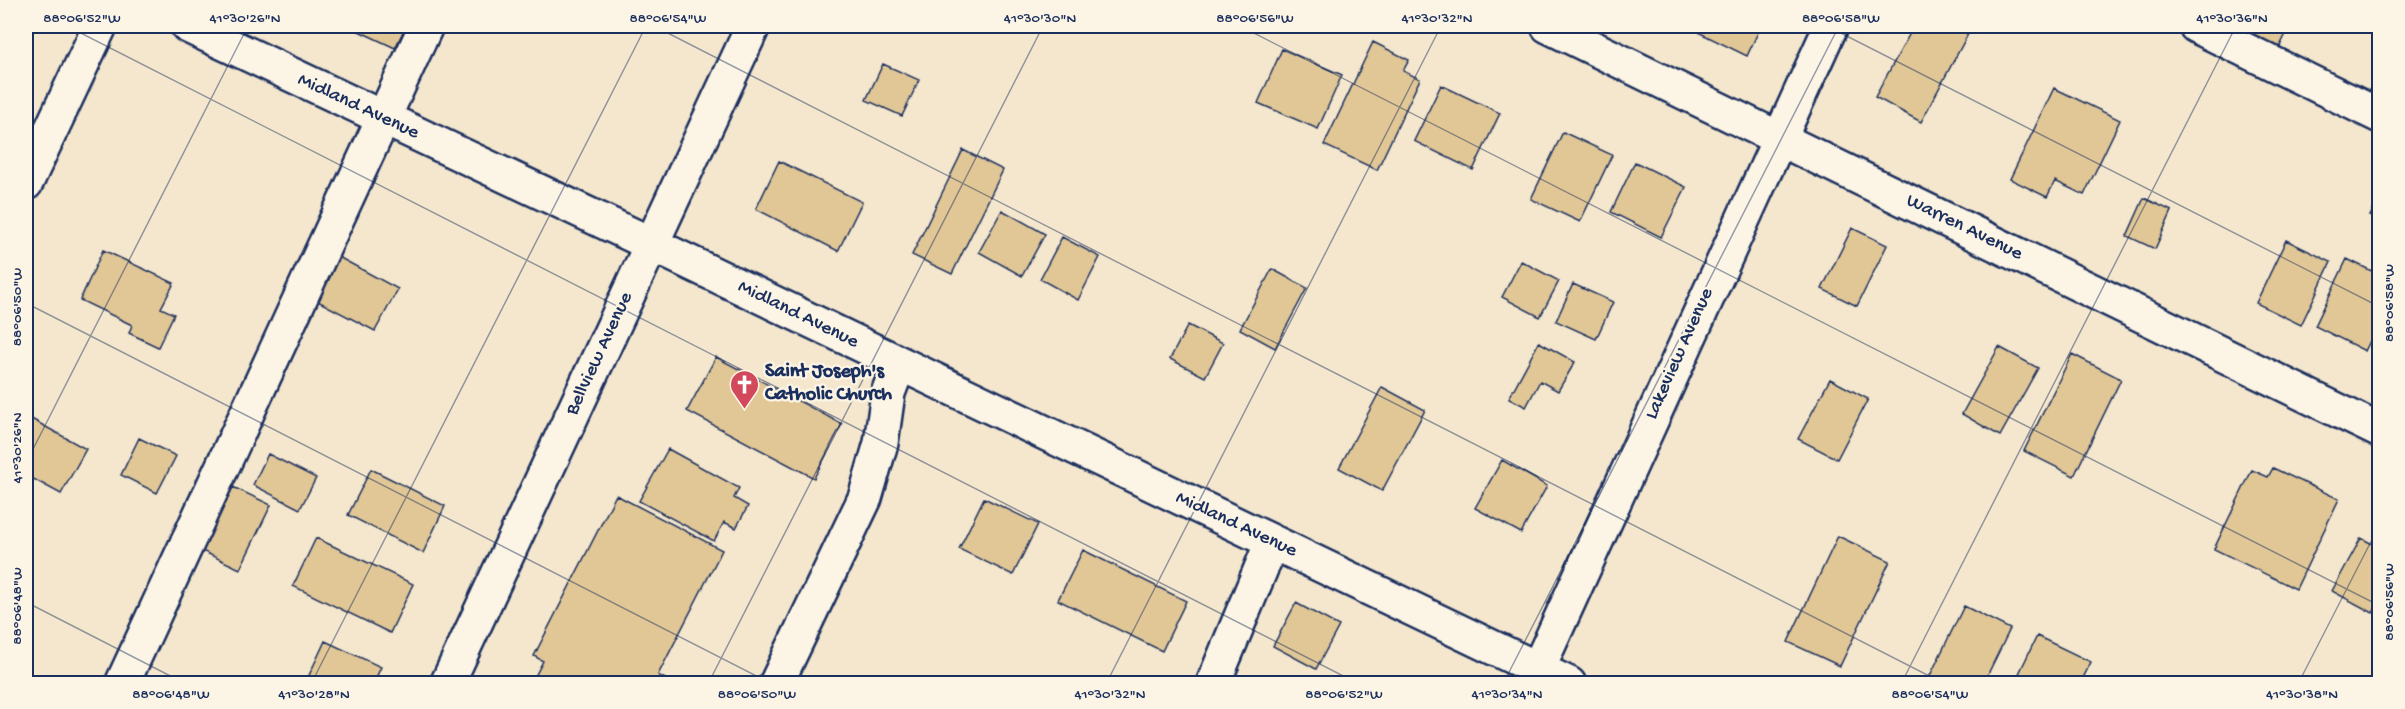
<svg xmlns="http://www.w3.org/2000/svg" width="2405" height="709" font-family="'Gochi Hand',sans-serif">
<rect width="100%" height="100%" fill="#f4e7cd"/>
<filter id="ink" filterUnits="userSpaceOnUse"><feTurbulence type="fractalNoise" baseFrequency=".0167" numOctaves="2"/><feDisplacementMap in="SourceGraphic" scale="12" xChannelSelector="R" yChannelSelector="G"/><feConvolveMatrix kernelMatrix="1 2 1 2 8 2 1 2 1" color-interpolation-filters="sRGB"/></filter>
<g filter="url(#ink)">
<!-- building -->
<path fill="#e1c796" stroke="#1b2f5e" stroke-width="1.5" d="M348,26H406L395,48Z
M1704,26H1761L1747,56L1700,33Z
M1914,26H1953L1968,34L1921,122L1875,97Z
M2241,26H2290L2272,62L2232,42Z
M1373,42L1409,60L1403,71L1420,79L1377,170L1324,145Z
M1282,49L1342,75L1318,129L1258,103Z
M883,64L919,80L902,116L866,100Z
M1441,85L1500,113L1473,170L1414,141Z
M2054,88L2120,120L2084,195L2055,181L2047,197L2010,179Z
M1563,132L1612,155L1580,222L1531,199Z
M963,150L1003,170L952,274L912,255Z
M779,161L862,202L838,251L756,209Z
M1635,162L1686,187L1661,237L1611,212Z
M2380,196V220L2370,216Z
M2144,198L2172,211L2155,249L2127,236Z
M1002,210L1045,234L1022,276L979,252Z
M1852,228L1887,245L1857,306L1822,289Z
M1062,237L1100,257L1078,300L1040,279Z
M2286,240L2331,262L2301,325L2256,303Z
M103,250L174,283L161,308L174,314L158,347L129,333L132,325L80,300Z
M333,254L398,289L375,331L310,297Z
M2347,259L2380,275V321L2365,351L2315,326Z
M1521,261L1559,281L1540,317L1502,297Z
M1272,269L1307,288L1275,348L1240,329Z
M1573,284L1613,302L1596,339L1556,321Z
M1188,325L1223,343L1205,377L1170,359Z
M1539,342L1575,362L1558,391L1540,381L1526,407L1509,398Z
M1999,347L2038,368L2000,436L1962,414Z
M2072,354L2121,379L2074,476L2024,451Z
M716,357L842,424L814,478L687,411Z
M1830,379L1868,399L1837,459L1798,439Z
M1382,387L1425,410L1382,491L1339,468Z
M26,416L86,449L61,494L26,475Z
M139,438L176,456L157,493L121,475Z
M668,449L739,488L734,498L748,506L736,528L724,522L714,541L639,501Z
M268,454L316,478L300,509L253,485Z
M1502,460L1547,486L1521,533L1475,508Z
M2273,468L2339,499L2296,589L2214,549L2252,470L2268,477Z
M371,469L445,506L423,553L348,515Z
M233,487L271,505L240,569L202,551Z
M616,495L722,550L658,675L674,684H531L543,661L534,656Z
M984,498L1038,524L1013,575L959,549Z
M1838,536L1890,561L1840,666L1788,642Z
M316,538L413,584L390,633L293,586Z
M2361,538L2380,548V601L2373,613L2332,591Z
M1083,550L1186,601L1162,651L1058,600Z
M1296,603L1339,626L1316,669L1273,646Z
M1964,606L2010,629L1983,684H1926Z
M2037,636L2091,662L2080,684H2014Z
M325,641L381,667L373,684H305Z"/>
<g fill="none" stroke-linecap="round" stroke-linejoin="round">
<defs>
<path id="minor" d="M188,26L651,244L1569,684
M1548,26L2380,431
M2196,26L2380,116
M26,183L100,26
M122,684L426,26
M447,684L753,26
M776,684L865,498L881,443L888,393L899,364
M1213,684L1272,542
M1531,684L1831,26"/>
</defs>
<!-- minor casing -->
<use href="#minor" stroke="#1b2f5e" stroke-width="38"/>
<!-- minor -->
<use href="#minor" stroke="#fcf5e5" stroke-width="33"/>
</g>
</g>
<!-- ticks -->
<path fill="none" stroke="#1b2f5e" stroke-width="1.5" stroke-opacity="0.45" d="M67,26L1359,684M654,26L1945,684M1240,26L2380,606M1827,26L2380,307M26,303L772,684M26,463L248,26M26,602L186,684M311,684L646,26M708,684L1043,26M1106,684L1441,26M1503,684L1839,26M1901,684L2236,26M2298,684L2380,524"/>
<!-- icons -->
<defs>
<symbol id="church-pin" viewBox="-11 -11 22 30"><path d="M0 17L-7.5 6A9.5 9.5 0 1 1 7.5 6Z" fill="#d1495b" stroke="#fcf5e5"/><path d="M-1.2-6h2.4v3.5h3.3v2.4h-3.3V6h-2.4V-.1h-3.3v-2.4h3.3Z" fill="#fff"/></symbol>
</defs>
<g fill-rule="evenodd">
<use href="#church-pin" x="728" y="368" width="33" height="45"/>
</g>
<g text-anchor="middle" dominant-baseline="central" stroke-width="4.5" stroke-linejoin="round" paint-order="stroke">
<!-- street labels -->
<g font-size="20" fill="#1b2f5e" stroke="#fcf5e5">
<text transform="translate(358 107) rotate(25)">Midland Avenue</text>
<text transform="translate(1964 228) rotate(26)">Warren Avenue</text>
<text transform="translate(798 315) rotate(26)">Midland Avenue</text>
<text transform="translate(600 354) rotate(-65)">Bellview Avenue</text>
<text transform="translate(1680 354) rotate(-66)">Lakeview Avenue</text>
<text transform="translate(1236 525) rotate(25)">Midland Avenue</text>
</g>
<!-- poi labels -->
<g font-size="20" font-weight="bold" fill="#1b2f5e" stroke="#fcf5e5" text-anchor="start">
<text x="765" y="372">Saint Joseph's<tspan x="765" dy="23">Catholic Church</tspan></text>
</g>
</g>
<!-- margin -->
<rect width="2405" height="709" fill="none" stroke="#fcf5e5" stroke-width="66"/>
<rect x="33" y="33" width="2339" height="643" fill="none" stroke="#1b2f5e" stroke-width="2"/>
<g font-size="15" text-anchor="middle" fill="#1b2f5e">
<text x="82" y="22">88°06'52"W</text>
<text x="245" y="22">41°30'26"N</text>
<text x="668" y="22">88°06'54"W</text>
<text x="1040" y="22">41°30'30"N</text>
<text x="1255" y="22">88°06'56"W</text>
<text x="1437" y="22">41°30'32"N</text>
<text x="1841" y="22">88°06'58"W</text>
<text x="2232" y="22">41°30'36"N</text>
<text transform="translate(2388 303) rotate(-90)" y="5">88°06'58"W</text>
<text transform="translate(16 307) rotate(-90)" y="5">88°06'50"W</text>
<text transform="translate(16 448) rotate(-90)" y="5">41°30'26"N</text>
<text transform="translate(2388 602) rotate(-90)" y="5">88°06'56"W</text>
<text transform="translate(16 606) rotate(-90)" y="5">88°06'48"W</text>
<text x="171" y="698">88°06'48"W</text>
<text x="314" y="698">41°30'28"N</text>
<text x="757" y="698">88°06'50"W</text>
<text x="1110" y="698">41°30'32"N</text>
<text x="1344" y="698">88°06'52"W</text>
<text x="1507" y="698">41°30'34"N</text>
<text x="1930" y="698">88°06'54"W</text>
<text x="2302" y="698">41°30'38"N</text>
</g>
</svg>
